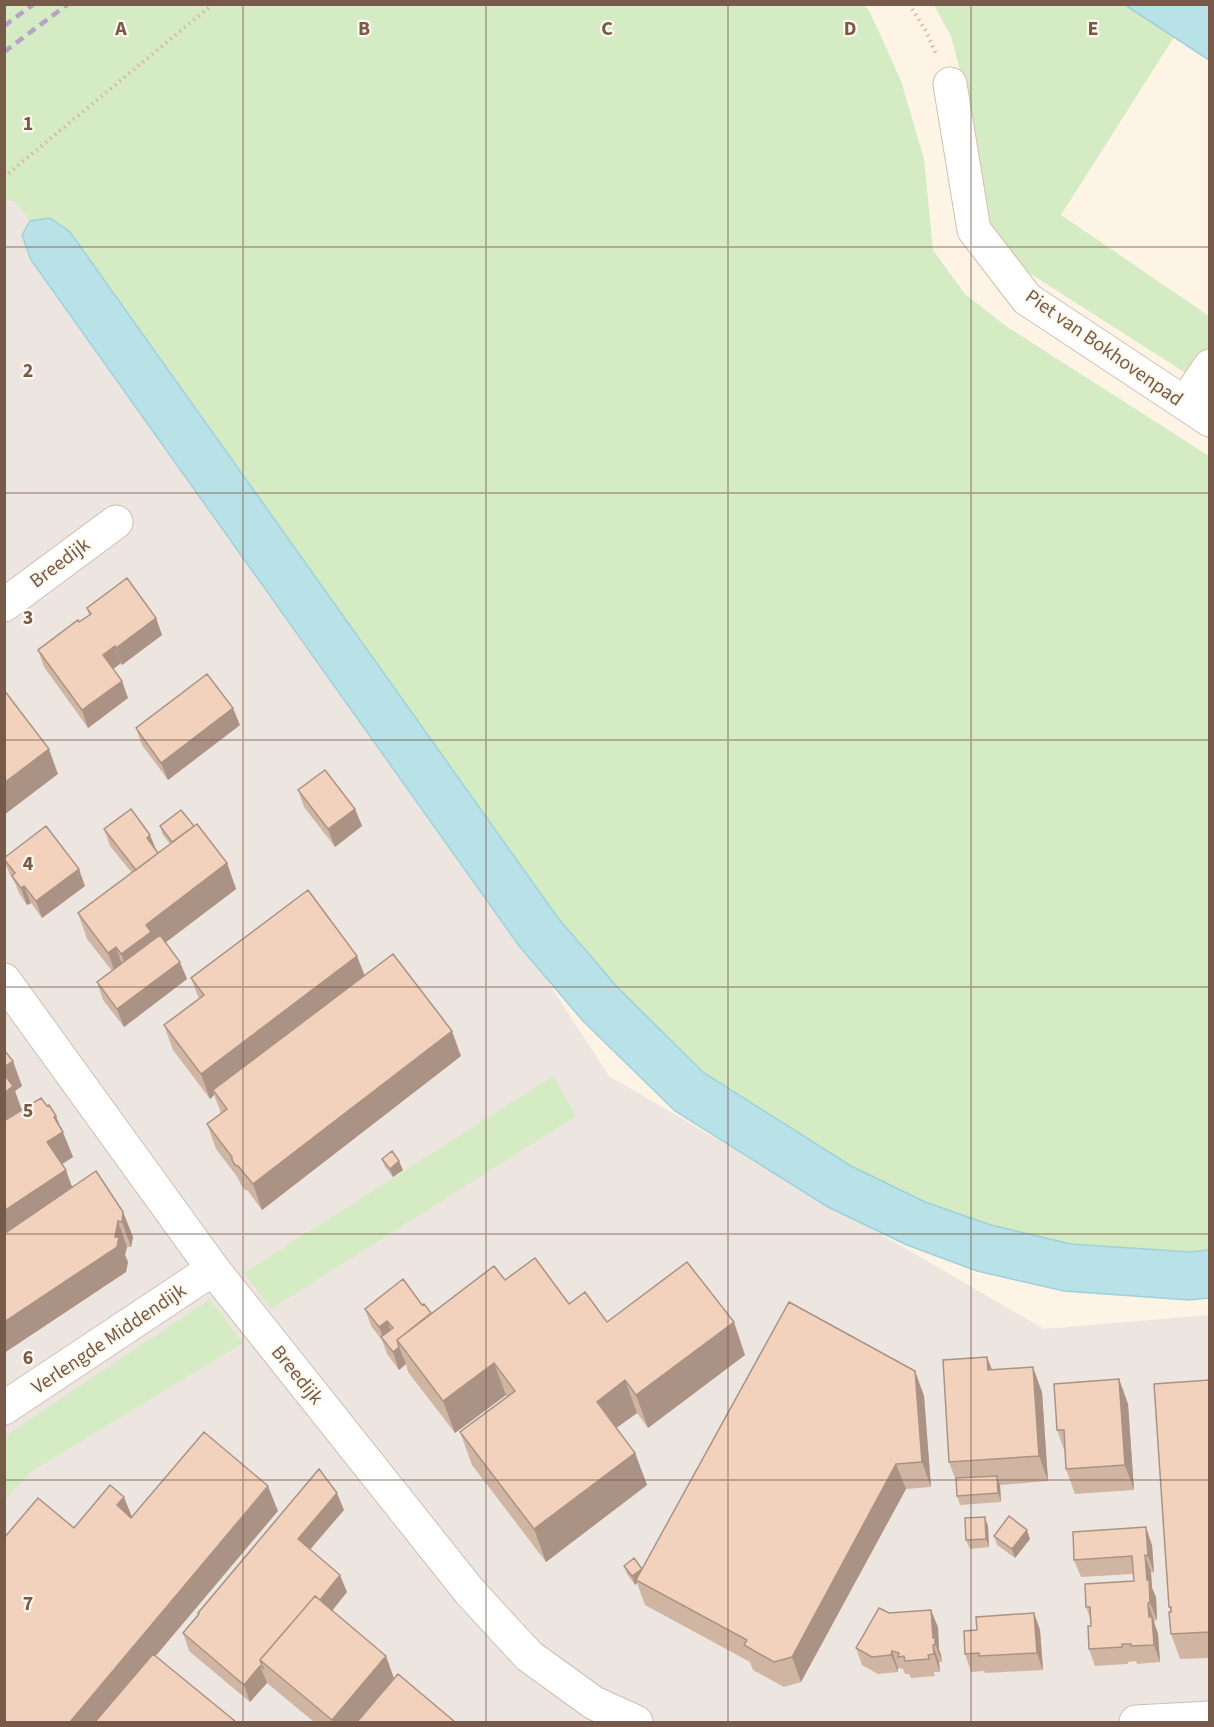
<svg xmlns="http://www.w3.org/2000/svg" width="1214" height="1727" font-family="'Source Sans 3',sans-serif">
<rect width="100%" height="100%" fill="#fdf4e6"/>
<!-- industrial -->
<path fill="#ede6e0" d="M4,142L609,1076L1044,1329L1209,1315V1722H5Z"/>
<!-- green -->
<path fill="#d4ebc4" d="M5,5H863L869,10L901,81L924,159L933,250L965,294L1006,326L1209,456V1250L1190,1252L1071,1244L991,1225L925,1202L851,1166L704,1073L618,988L558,918L50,218L30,221L16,202L5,200Z
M934,5H1125L1174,37L1061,215L1209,316V388L1012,262L982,235L972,117L951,36Z
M553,1076L576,1116L271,1309L244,1273Z
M210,1299L243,1343L32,1471L5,1499V1436Z"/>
<!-- water -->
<path fill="#b9e1e8" stroke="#9fd1da" stroke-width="1.5" d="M1125,5H1209V60Z
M50,218L70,232L558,918L618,988L704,1073L851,1166L925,1202L991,1225L1071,1244L1190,1252L1209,1250V1298L1189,1300L1064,1291L977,1271L907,1245L828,1207L675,1111L583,1021L520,947L31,260L22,235L30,221Z"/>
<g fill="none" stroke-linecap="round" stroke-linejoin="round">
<defs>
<path id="minor" d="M950,84L974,230L1027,299L1210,420
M1185,403L1210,366
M4,605L116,522
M4,980L213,1269L470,1592L529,1656L594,1703L636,1722
M4,1408L213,1269
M1136,1722L1210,1718"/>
</defs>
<!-- minor casing -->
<use href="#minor" stroke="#d1beae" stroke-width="35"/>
<!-- path -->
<path stroke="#d9b59f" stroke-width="4" stroke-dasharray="1.5 4.5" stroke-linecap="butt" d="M909,4L926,31L936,54
M4,177L213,4"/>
<!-- minor -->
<use href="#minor" stroke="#fff" stroke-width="33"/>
<!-- rail -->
<path stroke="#b7a3c8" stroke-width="4.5" stroke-dasharray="9 6" stroke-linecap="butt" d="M4,26L34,4
M4,52L68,4"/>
</g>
<!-- wall -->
<path fill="#d1b5a3" d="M87,608L156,618L162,635L122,665L121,663L113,669L128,698L88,728L44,667L38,650L89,615Z
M240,725L168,780L142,745L136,728Z
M298,790L355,809L362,826L335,847L304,807Z
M160,826H194L227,863L236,889L166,942L187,979L124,1027L103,1000L97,982L112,971L87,939L78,913L132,873L110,846L104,829L156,849L158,853L170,844L163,835Z
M4,858L85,886L42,918L31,903L27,905L19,893L14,881L10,875L4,860Z
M365,976L461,1056L262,1210L248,1191L245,1190L241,1185L238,1178L216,1149L207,1124L221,1113L214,1095L210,1099L173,1050L164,1025L199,999L191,978Z
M4,1050L22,1086L15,1091L22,1110L61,1127L73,1157L62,1164L72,1187L123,1212L133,1237L131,1247H127L125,1255L128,1262L126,1272L4,1353Z
M382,1159L403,1170L393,1177L385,1167Z
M505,1280L569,1304L607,1322L745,1355L648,1428L637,1413L616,1428L635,1453L647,1485L546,1562L472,1465L460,1432L507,1397L506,1395L455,1433L408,1372L406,1364L399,1370L387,1354L382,1340L371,1326L365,1309L422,1305L431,1313Z
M992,1370L1042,1392L1048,1481L1000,1485L1001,1502L960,1505L957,1496L956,1481L949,1462Z
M915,1371L924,1396L931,1487L906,1489L801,1682L784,1687L753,1670L750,1662L645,1605L637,1583L635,1585L627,1574L624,1566L642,1569Z
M1119,1379L1128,1404L1134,1490L1075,1494L1066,1469L1065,1453L1057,1430Z
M1209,1380V1658L1180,1659L1171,1634V1612L1169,1607Z
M344,1510L310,1550L347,1592L332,1610L394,1678L455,1722H314L267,1683L250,1702L189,1651L183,1633L198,1615V1613Z
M988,1526L989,1547L970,1549L966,1540Z
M994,1536L1030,1539L1015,1558L997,1545Z
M1152,1545L1154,1573L1151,1572L1152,1588L1156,1597L1157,1620L1154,1621L1155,1625L1158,1634L1160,1662L1137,1664L1136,1661L1128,1662V1664L1095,1666L1089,1649L1091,1621L1086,1607L1134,1581L1133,1574L1081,1577L1074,1560Z
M889,1613L938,1627L939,1649L941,1655L942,1662H939L940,1672H934L935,1676L911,1678L909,1674H905L903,1669L898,1668V1672L878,1674L862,1665L856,1648Z
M1034,1613L1040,1630L1043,1670L985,1673L984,1671L971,1672L965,1654L977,1630Z"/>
<!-- shaded-wall -->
<path fill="#aa9384" d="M156,618L162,635L122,665L116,648Z
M115,646L121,663L109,672L103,655Z
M122,681L128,698L88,728L82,710Z
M233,708L240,725L168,780L161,763Z
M49,749L58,774L4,815V783Z
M355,809L362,826L335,847L328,829Z
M150,835L157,852L147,838Z
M227,863L236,889L157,949L130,979L121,954L146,925Z
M79,869L85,886L42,918L36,901Z
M24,886L31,903L27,905L21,888Z
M116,947L125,972L117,978L108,953Z
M357,956L367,981L213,1090L214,1095L210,1099L201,1074Z
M180,962L187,979L124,1027L117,1009Z
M452,1031L461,1056L262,1210L253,1184Z
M13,1061L22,1086L15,1091L22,1111L4,1125V1067Z
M56,1116L73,1157L56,1168L47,1142L54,1117Z
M399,1161L403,1170L393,1177L390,1169Z
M66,1170L75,1195L4,1242V1211Z
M123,1212L133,1237L131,1247L122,1222Z
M118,1221L127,1247L125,1255L128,1262L126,1272L4,1353V1322L115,1237Z
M387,1321L394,1338L385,1342L379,1327Z
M734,1322L745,1355L648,1428L636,1395Z
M399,1347L406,1364L399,1370L393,1352Z
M987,1357L997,1382L988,1370Z
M494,1363L506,1395L455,1433L443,1401Z
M1033,1367L1042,1392L1048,1481L1039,1456Z
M915,1371L924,1396L931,1487L922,1462Z
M1119,1379L1128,1404L1134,1490L1125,1465Z
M625,1380L637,1413L608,1434L597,1402Z
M635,1453L647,1485L546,1562L534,1529Z
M896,1464L906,1489L801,1682L792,1657Z
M997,1476L1000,1485L1001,1502L998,1493Z
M268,1486L278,1511L100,1722H70Z
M337,1493L344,1510L304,1556L298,1539Z
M124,1497L134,1522L117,1505Z
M985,1517L988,1526L989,1547L986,1539Z
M1146,1527L1152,1545L1154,1573L1148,1556Z
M1027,1530L1030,1539L1015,1558L1012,1549Z
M1145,1555L1151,1572L1152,1588L1156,1597L1157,1620L1150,1603L1147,1580Z
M642,1569L636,1580L637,1583L635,1585L632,1576Z
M340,1575L347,1592L324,1621L266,1664Z
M1148,1603L1154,1621L1155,1625L1158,1634L1160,1662L1154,1645L1149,1617Z
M931,1610L938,1627L939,1649L941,1655L942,1662L933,1638Z
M1034,1613L1040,1630L1043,1670L1037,1653Z
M933,1645L939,1662L940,1672L934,1654Z
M892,1651L898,1668V1672L891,1655Z
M386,1656L395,1681L361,1722H333L332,1720Z
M260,1666L267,1683L250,1702L244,1685Z"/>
<!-- building -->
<path fill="#f3d2bd" stroke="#aa9384" stroke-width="1.5" d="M127,578L156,618L116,648L115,646L103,655L122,681L82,710L38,650L78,620L79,622L91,614L87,608Z
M207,674L233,708L161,763L136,728Z
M4,690L49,749L4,783Z
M325,770L355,809L328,829L298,790Z
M131,809L150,835L147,838L158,853L136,870L104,829Z
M181,810L194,826L172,842L160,826Z
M197,824L227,863L146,925L151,932L121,954L116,947L108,953L78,913Z
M46,826L79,869L36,901L24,886L21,888L12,876L15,873L4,859V858Z
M308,890L357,956L201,1074L164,1025L204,995L191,978Z
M160,935L180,962L117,1009L97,982Z
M393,954L452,1031L253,1184L238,1166L235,1165L232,1160V1157L207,1124L227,1109L213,1090Z
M4,1050L13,1061L4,1067Z
M4,1074L13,1086L4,1093Z
M41,1098L47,1106L49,1105L56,1116L54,1117L63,1132L47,1142L66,1170L4,1211V1121Z
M392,1151L399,1161L390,1169L382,1159Z
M96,1171L123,1212L122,1222L118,1221L115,1237H119L117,1247L4,1322V1234Z
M535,1258L569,1304L585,1292L607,1322L687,1262L734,1322L636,1395L625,1380L597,1402L635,1453L534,1529L460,1432L515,1391L494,1363L443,1401L397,1340L494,1266L505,1280Z
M403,1279L422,1305L424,1304L431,1313L397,1340L399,1347L393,1352L381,1337L393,1328L387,1321L379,1327L365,1309Z
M789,1302L915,1371L922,1462L896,1464L792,1657L774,1662L744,1645L747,1640L636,1580Z
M987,1357L988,1370L1033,1367L1039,1456L949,1462L943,1360Z
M1119,1379L1125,1465L1066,1469L1064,1430H1057L1054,1384Z
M1209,1380V1632L1171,1634L1169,1612H1171V1607H1169L1154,1384Z
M204,1432L268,1486L70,1722H4V1538L38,1498L74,1528L110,1485L124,1497L117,1505L131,1518Z
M319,1469L337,1493L298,1539L340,1575L320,1600L315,1596L260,1660L263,1668L260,1666L244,1685L183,1633L199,1614L198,1613Z
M997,1476L998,1493L957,1496L956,1478Z
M1009,1516L1027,1530L1012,1549L994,1536Z
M985,1517L986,1539L966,1540L965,1518Z
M1146,1527L1148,1556L1145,1555L1147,1580H1149L1150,1603H1148L1149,1617H1152L1154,1645L1131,1646V1644H1122V1647L1089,1649L1088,1626H1091L1090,1607H1086L1085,1584L1134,1581L1132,1556L1074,1560L1073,1532Z
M634,1558L642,1569L632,1576L624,1566Z
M315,1596L386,1656L332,1720L260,1660Z
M879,1608L889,1613L931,1610L933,1638H935V1645H933L934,1654L928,1655L929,1659L905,1661L904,1656L898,1657L899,1653L892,1651L891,1655L872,1657L856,1648Z
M1034,1613L1037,1653L979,1656V1653L965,1654L964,1631L977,1630L976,1617Z
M153,1654L236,1722H95Z
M398,1674L455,1722H357Z"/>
<!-- grid -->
<path fill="none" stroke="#775a4a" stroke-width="1.5" stroke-opacity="0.55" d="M243,4V1722M486,4V1722M728,4V1722M971,4V1722M4,247H1210M4,493H1210M4,740H1210M4,987H1210M4,1234H1210M4,1480H1210"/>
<g text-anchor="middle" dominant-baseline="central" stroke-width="4.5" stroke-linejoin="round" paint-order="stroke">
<!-- street labels -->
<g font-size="20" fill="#775a4a" stroke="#fff8ed">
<text transform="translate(1104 348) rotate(35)">Piet van Bokhovenpad</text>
<text transform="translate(60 563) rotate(-37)">Breedijk</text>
<text transform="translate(109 1339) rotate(-34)">Verlengde Middendijk</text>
<text transform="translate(297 1375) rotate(51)">Breedijk</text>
</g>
</g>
<g font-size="20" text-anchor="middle" font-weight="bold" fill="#775a4a" stroke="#fff8ed" stroke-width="4.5" stroke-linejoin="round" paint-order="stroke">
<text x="121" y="35">A</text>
<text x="364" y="35">B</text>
<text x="607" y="35">C</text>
<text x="850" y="35">D</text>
<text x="1093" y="35">E</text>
<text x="28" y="130">1</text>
<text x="28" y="377">2</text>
<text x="28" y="624">3</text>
<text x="28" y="870">4</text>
<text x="28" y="1117">5</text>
<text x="28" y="1364">6</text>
<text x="28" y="1610">7</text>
</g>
<!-- border -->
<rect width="1214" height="1727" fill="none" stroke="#775a4a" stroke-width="12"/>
</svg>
